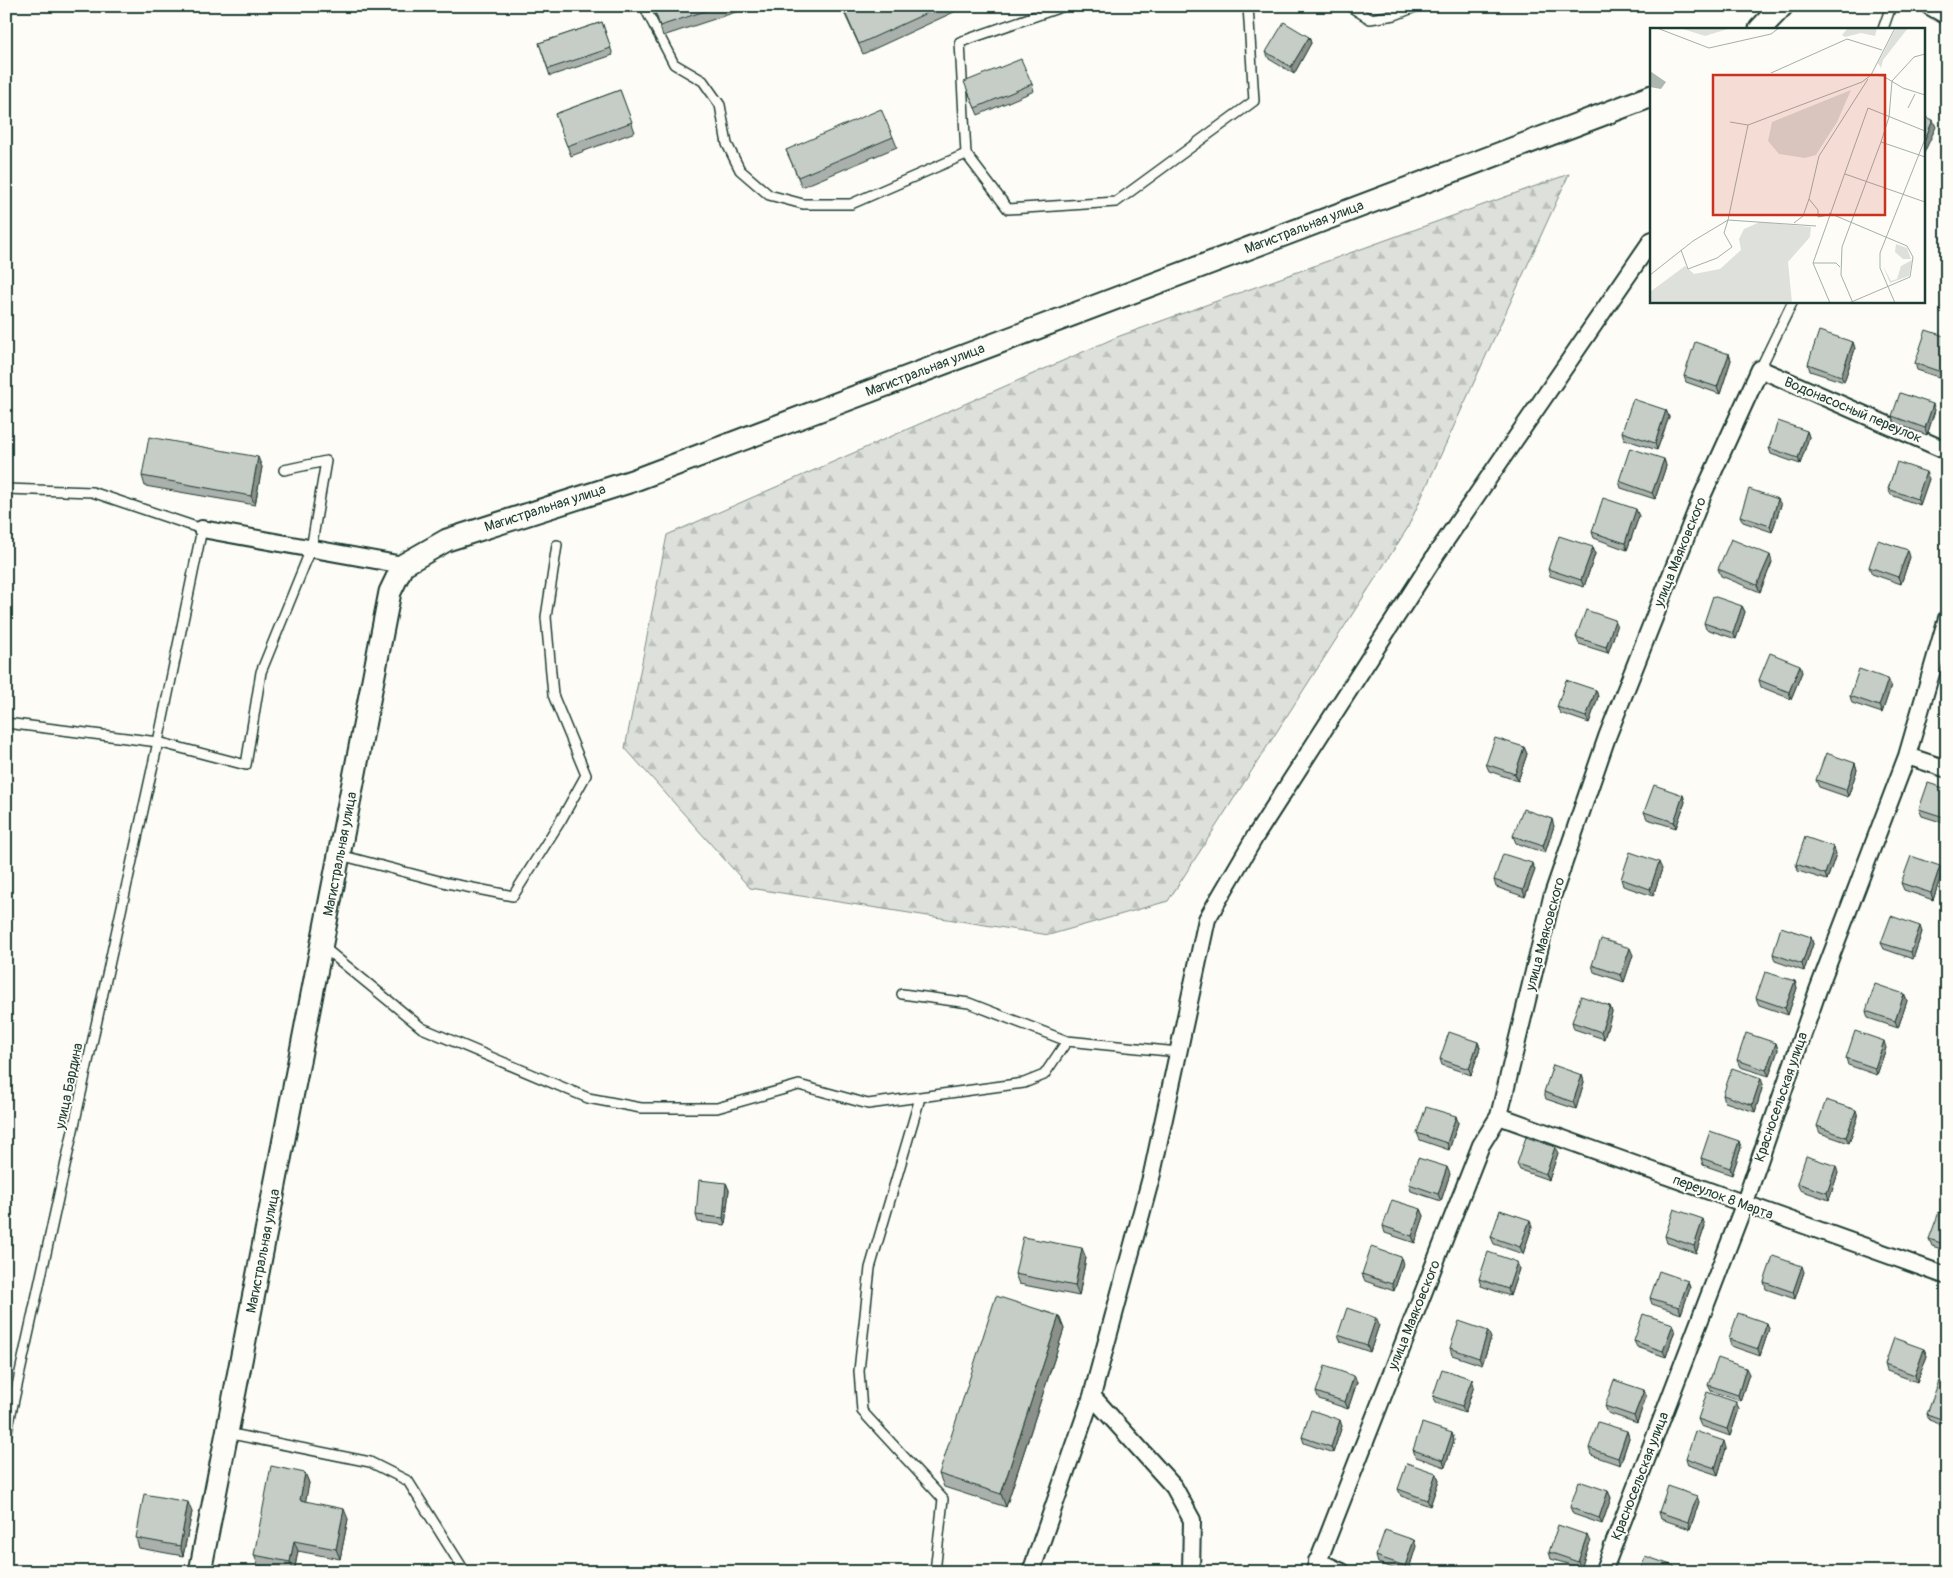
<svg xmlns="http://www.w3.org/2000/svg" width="1953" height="1578" font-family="Pangolin,sans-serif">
<defs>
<pattern id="forest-firs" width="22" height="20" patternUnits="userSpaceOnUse" patternTransform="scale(1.25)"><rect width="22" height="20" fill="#dde0db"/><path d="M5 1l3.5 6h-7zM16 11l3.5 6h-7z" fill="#bdc1bd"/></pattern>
</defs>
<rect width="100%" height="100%" fill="#fdfcf7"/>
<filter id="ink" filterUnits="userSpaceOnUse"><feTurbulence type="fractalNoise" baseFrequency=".02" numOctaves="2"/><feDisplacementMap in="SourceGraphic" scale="10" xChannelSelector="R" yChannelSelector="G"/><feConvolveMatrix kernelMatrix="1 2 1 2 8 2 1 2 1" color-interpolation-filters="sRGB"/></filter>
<g filter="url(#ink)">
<!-- forest -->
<path fill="url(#forest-firs)" stroke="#7e8e88" d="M1569,174L1407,529L1168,901L1049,935L750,888L625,748L667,535L1117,337Z"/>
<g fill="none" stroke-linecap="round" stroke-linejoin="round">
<defs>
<path id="service" d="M648,6L647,12L674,64L703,81L720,105L727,144L740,170L769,195L803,204H851L966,154
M1064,6L960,42L966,154L1008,209L1116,202L1254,101L1248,6
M1349,6L1370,19L1395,15L1418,6
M1883,29L1891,6
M1760,369L1793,301
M6,489L92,492L202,529L158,742L6,1436
M6,723L158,742L246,765L261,672L311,549L326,461L284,470
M340,855L447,883L513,896L561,820L586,775L553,695L546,617L557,545
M322,946L422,1028L588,1098L641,1108H717L799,1085L868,1104L1024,1083L1044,1075L1067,1041L1178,1052
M902,994L969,1003L1067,1041
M920,1098L870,1268L859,1371L862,1411L943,1499L935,1572
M227,1433L370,1462L408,1481L465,1572"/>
<path id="minor" d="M1929,6L1947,16
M202,529L403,565
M1907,756L1947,769
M1499,1116L1947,1276
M1317,1561L1342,1572
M1031,1572L1092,1396
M1191,1572L1192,1520L1174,1487L1092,1396L1152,1174L1207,919L1256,835L1437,553L1652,240
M1314,1572L1481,1145L1499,1116L1552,897L1607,737L1703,494L1760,369L1947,451
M1603,1572L1744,1205L1818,990L1907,756L1947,618"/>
<path id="tertiary" d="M1760,29L1782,6
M200,1572L390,592L403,565L447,540L632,481L1652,96"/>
</defs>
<!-- service casing -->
<use href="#service" stroke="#1f3d34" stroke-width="12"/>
<!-- minor casing -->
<use href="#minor" stroke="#1f3d34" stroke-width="20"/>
<!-- tertiary casing -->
<use href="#tertiary" stroke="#1f3d34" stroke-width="25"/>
<!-- service -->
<use href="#service" stroke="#fdfcf7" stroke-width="9"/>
<!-- minor -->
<use href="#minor" stroke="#fdfcf7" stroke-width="16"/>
<!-- tertiary -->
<use href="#tertiary" stroke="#fdfcf7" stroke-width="21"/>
</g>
<!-- wall -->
<path fill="#aab0ab" stroke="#1f3d34" d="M653,6H754L663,36Z
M841,6H967L863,54Z
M602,22L613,55L550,76L539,43Z
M1309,37L1311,43L1294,74L1269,59L1266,52Z
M1032,84L1034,91L978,115L967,89Z
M620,90L635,132L571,156L555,114Z
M893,137L897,147L802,187L786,150Z
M1947,337V380L1917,370L1915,363Z
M1853,342L1855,349L1844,382L1810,371L1808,364Z
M1729,354L1731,360L1720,394L1686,382L1684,376Z
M1666,410L1669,417L1657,450L1624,439L1622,432Z
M1935,410L1927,435L1894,423L1892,416Z
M1807,431L1809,437L1800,464L1771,454L1769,448Z
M1664,459L1666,466L1655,499L1621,488L1619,481Z
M262,467L255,505L145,486L142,476Z
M1929,479L1920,505L1891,495L1888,489Z
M1781,505L1772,532L1743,522L1740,516Z
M1639,516L1627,550L1594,538L1592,532Z
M1593,547L1595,554L1584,587L1550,576L1548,569Z
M1910,557L1901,584L1872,574L1869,567Z
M1772,562L1760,592L1721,576L1718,569Z
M1742,606L1745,612L1736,639L1706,629L1704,623Z
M1617,627L1608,653L1579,644L1576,637Z
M1802,672L1791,699L1761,687L1759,680Z
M1888,679L1891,686L1882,713L1852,703L1850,696Z
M1596,690L1598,697L1589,723L1560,713L1557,707Z
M1524,747L1527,754L1518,781L1489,771L1486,764Z
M1855,763L1857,770L1848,797L1819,787L1816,780Z
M1947,789V824L1922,816L1919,809Z
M1683,795L1685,802L1676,828L1647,819L1644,812Z
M1554,826L1545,853L1516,843L1513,836Z
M1836,854L1827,880L1798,871L1796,864Z
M1662,869L1653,896L1623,886L1621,879Z
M1535,870L1525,897L1496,887L1494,880Z
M1942,873L1933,900L1904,890L1901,883Z
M1922,932L1913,959L1884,949L1881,943Z
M1811,937L1813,944L1804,971L1775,961L1773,954Z
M1633,955L1624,982L1594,972L1592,965Z
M1795,981L1797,988L1788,1015L1759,1005L1756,998Z
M1904,994L1907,1001L1898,1028L1868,1018L1866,1011Z
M1610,1006L1612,1012L1604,1039L1574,1029L1572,1022Z
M1478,1042L1480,1048L1471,1075L1442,1065L1440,1059Z
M1776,1043L1778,1050L1769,1076L1740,1067L1737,1060Z
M1886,1048L1877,1075L1848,1065L1846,1058Z
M1582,1075L1584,1082L1576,1109L1546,1099L1544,1092Z
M1763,1085L1755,1112L1725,1102L1723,1095Z
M1456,1116L1458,1123L1449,1150L1420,1140L1417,1133Z
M1858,1117L1849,1143L1820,1133L1817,1126Z
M1739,1141L1741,1148L1732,1175L1703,1165L1701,1158Z
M1558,1153L1549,1180L1520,1170L1517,1164Z
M1838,1173L1829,1200L1800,1190L1797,1183Z
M1450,1174L1441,1201L1411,1191L1409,1184Z
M726,1183L729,1190L725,1225L698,1222L696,1215Z
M1421,1209L1424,1216L1415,1243L1385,1233L1383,1226Z
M1947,1215V1251L1932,1246L1929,1239Z
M1705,1226L1696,1253L1667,1243L1665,1236Z
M1532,1227L1523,1254L1494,1244L1491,1237Z
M1086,1258L1079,1296L1019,1284L1015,1274Z
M1403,1264L1394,1291L1365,1281L1362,1274Z
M1519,1269L1510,1296L1481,1286L1479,1279Z
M1804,1272L1795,1299L1766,1289L1764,1282Z
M1688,1281L1690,1288L1681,1314L1652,1304L1650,1298Z
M1059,1316L1064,1329L1006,1507L944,1487L939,1474Z
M1767,1323L1769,1329L1760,1356L1731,1346L1729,1339Z
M1673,1324L1675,1330L1666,1357L1637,1347L1634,1341Z
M1379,1325L1370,1352L1341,1342L1338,1335Z
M1491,1338L1482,1365L1452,1355L1450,1348Z
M1924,1349L1927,1356L1917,1382L1887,1371L1885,1364Z
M1749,1374L1740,1401L1711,1391L1708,1385Z
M1354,1376L1357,1382L1348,1409L1319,1399L1316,1392Z
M1947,1384V1427L1929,1420L1927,1414Z
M1474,1386L1465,1413L1436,1403L1433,1396Z
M1644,1390L1646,1397L1637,1423L1608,1413L1605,1406Z
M1736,1402L1739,1409L1730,1436L1701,1426L1698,1419Z
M1342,1426L1333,1453L1304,1443L1302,1437Z
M1627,1431L1629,1438L1620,1465L1591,1455L1589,1448Z
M1452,1433L1454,1440L1445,1467L1416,1457L1413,1450Z
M1726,1448L1718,1475L1688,1465L1686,1458Z
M305,1473L309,1483L305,1501L348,1519L340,1559L298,1551L294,1572L258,1565L254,1555Z
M1436,1473L1439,1480L1430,1506L1401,1496L1398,1489Z
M1608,1491L1611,1498L1602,1524L1573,1514L1570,1507Z
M1699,1502L1690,1529L1661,1519L1659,1512Z
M192,1512L183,1556L139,1548L136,1538Z
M1590,1542L1581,1568L1551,1559L1549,1552Z
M1416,1546L1408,1572H1404L1378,1563L1376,1556Z"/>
<!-- shaded-wall -->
<path fill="#8b908b" stroke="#1f3d34" d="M1309,37L1311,43L1294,74L1291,67Z
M1933,120L1936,127L1924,153V141Z
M1853,342L1855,349L1844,382L1841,376Z
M1729,354L1731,360L1720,394L1717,387Z
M1933,404L1935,410L1927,435L1925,428Z
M1666,410L1669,417L1657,450L1655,443Z
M1807,431L1809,437L1800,464L1798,458Z
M258,457L262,467L255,505L251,496Z
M1664,459L1666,466L1655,499L1652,493Z
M1926,472L1929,479L1920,505L1917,499Z
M1778,499L1781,505L1772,532L1770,526Z
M1636,509L1639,516L1627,550L1625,543Z
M1593,547L1595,554L1584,587L1581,580Z
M1908,550L1910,557L1901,584L1898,577Z
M1770,555L1772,562L1760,592L1757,585Z
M1742,606L1745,612L1736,639L1733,633Z
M1615,620L1617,627L1608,653L1606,647Z
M1800,665L1802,672L1791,699L1789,692Z
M1888,679L1891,686L1882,713L1879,706Z
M1596,690L1598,697L1589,723L1586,717Z
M1524,747L1527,754L1518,781L1515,774Z
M1855,763L1857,770L1848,797L1846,790Z
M1683,795L1685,802L1676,828L1674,822Z
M1552,819L1554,826L1545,853L1543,846Z
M1834,847L1836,854L1827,880L1825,874Z
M1659,862L1662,869L1653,896L1650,889Z
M1532,863L1535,870L1525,897L1523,890Z
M1940,866L1942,873L1933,900L1931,893Z
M1920,926L1922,932L1913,959L1911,952Z
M1811,937L1813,944L1804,971L1802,964Z
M1630,948L1633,955L1624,982L1621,975Z
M1795,981L1797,988L1788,1015L1785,1008Z
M1904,994L1907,1001L1898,1028L1895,1021Z
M1610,1006L1612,1012L1604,1039L1601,1032Z
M1884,1041L1886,1048L1877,1075L1875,1068Z
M1478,1042L1480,1048L1471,1075L1469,1069Z
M1776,1043L1778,1050L1769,1076L1766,1070Z
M1582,1075L1584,1082L1576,1109L1573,1102Z
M1761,1078L1763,1085L1755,1112L1752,1105Z
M1856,1110L1858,1117L1849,1143L1846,1137Z
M1456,1116L1458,1123L1449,1150L1447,1143Z
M1739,1141L1741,1148L1732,1175L1730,1168Z
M1555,1147L1558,1153L1549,1180L1546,1174Z
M1836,1166L1838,1173L1829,1200L1827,1193Z
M1447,1167L1450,1174L1441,1201L1438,1194Z
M726,1183L729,1190L725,1225L723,1218Z
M1421,1209L1424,1216L1415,1243L1412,1236Z
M1703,1219L1705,1226L1696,1253L1694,1246Z
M1530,1220L1532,1227L1523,1254L1520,1247Z
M1082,1248L1086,1258L1079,1296L1075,1286Z
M1401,1257L1403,1264L1394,1291L1392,1284Z
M1517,1262L1519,1269L1510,1296L1508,1289Z
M1802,1266L1804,1272L1795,1299L1793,1292Z
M1688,1281L1690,1288L1681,1314L1679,1307Z
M1059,1316L1064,1329L1006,1507L1001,1494Z
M1376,1318L1379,1325L1370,1352L1367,1345Z
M1767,1323L1769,1329L1760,1356L1758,1349Z
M1673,1324L1675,1330L1666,1357L1663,1351Z
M1488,1331L1491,1338L1482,1365L1479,1358Z
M1924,1349L1927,1356L1917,1382L1915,1375Z
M1746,1368L1749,1374L1740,1401L1738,1395Z
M1354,1376L1357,1382L1348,1409L1345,1402Z
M1472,1379L1474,1386L1465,1413L1462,1406Z
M1644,1390L1646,1397L1637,1423L1634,1416Z
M1736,1402L1739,1409L1730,1436L1727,1429Z
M1340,1420L1342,1426L1333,1453L1331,1447Z
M1627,1431L1629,1438L1620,1465L1618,1458Z
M1452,1433L1454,1440L1445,1467L1443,1460Z
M1724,1441L1726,1448L1718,1475L1715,1468Z
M305,1473L309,1483L304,1510L300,1500Z
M1436,1473L1439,1480L1430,1506L1427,1500Z
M1608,1491L1611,1498L1602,1524L1599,1518Z
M1697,1496L1699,1502L1690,1529L1688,1522Z
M188,1502L192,1512L183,1556L180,1546Z
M344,1509L348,1519L340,1559L336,1549Z
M1587,1535L1590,1542L1581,1568L1578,1562Z
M1414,1540L1416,1546L1408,1572H1407L1405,1566Z
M294,1541L298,1551L294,1572L290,1562Z
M1674,1566L1676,1572H1672Z"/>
<!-- building -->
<path fill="#c6cdc7" stroke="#1f3d34" d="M653,6H720L660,26Z
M842,6H942L859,44Z
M602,22L611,48L548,69L539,43Z
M1284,22L1309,37L1291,67L1266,52Z
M1021,59L1032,84L975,108L964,82Z
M620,90L632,122L567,146L555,114Z
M881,109L893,137L798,177L786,150Z
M1924,116L1933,120L1924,141Z
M1926,330L1947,337V374L1915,363Z
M1819,331L1853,342L1841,376L1808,364Z
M1695,342L1729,354L1717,387L1684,376Z
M1900,393L1933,404L1925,428L1892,416Z
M1633,399L1666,410L1655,443L1622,432Z
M1778,421L1807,431L1798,458L1769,448Z
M149,437L258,457L251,496L142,476Z
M1630,448L1664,459L1652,493L1619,481Z
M1897,462L1926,472L1917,499L1888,489Z
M1749,489L1778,499L1770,526L1740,516Z
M1603,498L1636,509L1625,543L1592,532Z
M1559,536L1593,547L1581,580L1548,569Z
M1731,539L1770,555L1757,585L1718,569Z
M1878,540L1908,550L1898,577L1869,567Z
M1713,596L1742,606L1733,633L1704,623Z
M1586,610L1615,620L1606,647L1576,637Z
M1770,653L1800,665L1789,692L1759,680Z
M1859,669L1888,679L1879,706L1850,696Z
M1566,680L1596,690L1586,717L1557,707Z
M1495,738L1524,747L1515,774L1486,764Z
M1826,753L1855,763L1846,790L1816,780Z
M1928,783L1947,789V818L1919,809Z
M1654,785L1683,795L1674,822L1644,812Z
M1523,809L1552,819L1543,846L1513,836Z
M1805,837L1834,847L1825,874L1796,864Z
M1630,852L1659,862L1650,889L1621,879Z
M1503,854L1532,863L1523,890L1494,880Z
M1911,856L1940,866L1931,893L1901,883Z
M1891,916L1920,926L1911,952L1881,943Z
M1781,927L1811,937L1802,964L1773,954Z
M1601,939L1630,948L1621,975L1592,965Z
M1765,972L1795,981L1785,1008L1756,998Z
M1875,984L1904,994L1895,1021L1866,1011Z
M1581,996L1610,1006L1601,1032L1572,1022Z
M1855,1031L1884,1041L1875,1068L1846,1058Z
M1449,1032L1478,1042L1469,1069L1440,1059Z
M1746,1033L1776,1043L1766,1070L1737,1060Z
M1553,1065L1582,1075L1573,1102L1544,1092Z
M1732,1068L1761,1078L1752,1105L1723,1095Z
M1826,1100L1856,1110L1846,1137L1817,1126Z
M1426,1107L1456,1116L1447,1143L1417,1133Z
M1710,1131L1739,1141L1730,1168L1701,1158Z
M1526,1137L1555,1147L1546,1174L1517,1164Z
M1806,1156L1836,1166L1827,1193L1797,1183Z
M1418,1158L1447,1167L1438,1194L1409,1184Z
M699,1180L726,1183L723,1218L696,1215Z
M1392,1200L1421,1209L1412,1236L1383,1226Z
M1674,1209L1703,1219L1694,1246L1665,1236Z
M1500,1210L1530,1220L1520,1247L1491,1237Z
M1939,1212L1947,1215V1245L1929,1239Z
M1023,1237L1082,1248L1075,1286L1015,1274Z
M1371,1247L1401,1257L1392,1284L1362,1274Z
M1488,1252L1517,1262L1508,1289L1479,1279Z
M1773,1256L1802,1266L1793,1292L1764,1282Z
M1659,1271L1688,1281L1679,1307L1650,1298Z
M996,1296L1059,1316L1001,1494L939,1474Z
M1347,1308L1376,1318L1367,1345L1338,1335Z
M1738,1313L1767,1323L1758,1349L1729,1339Z
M1643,1314L1673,1324L1663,1351L1634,1341Z
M1459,1321L1488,1331L1479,1358L1450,1348Z
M1894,1338L1924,1349L1915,1375L1885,1364Z
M1718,1358L1746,1368L1738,1395L1708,1385Z
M1325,1366L1354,1376L1345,1402L1316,1392Z
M1442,1369L1472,1379L1462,1406L1433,1396Z
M1614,1380L1644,1390L1634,1416L1605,1406Z
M1939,1381L1947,1384V1421L1927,1414Z
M1707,1392L1736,1402L1727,1429L1698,1419Z
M1311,1410L1340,1420L1331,1447L1302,1437Z
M1598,1422L1627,1431L1618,1458L1589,1448Z
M1422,1423L1452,1433L1443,1460L1413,1450Z
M1695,1431L1724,1441L1715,1468L1686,1458Z
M1407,1463L1436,1473L1427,1500L1398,1489Z
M271,1466L305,1473L300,1500L344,1509L336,1549L294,1541L290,1562L254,1555Z
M1579,1481L1608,1491L1599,1518L1570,1507Z
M1668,1486L1697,1496L1688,1522L1659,1512Z
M144,1494L188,1502L180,1546L136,1538Z
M1558,1525L1587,1535L1578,1562L1549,1552Z
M1385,1530L1414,1540L1405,1566L1376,1556Z
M1645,1556L1674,1566L1672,1572H1640Z"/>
</g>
<g text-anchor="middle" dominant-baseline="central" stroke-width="4" stroke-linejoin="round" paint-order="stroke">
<!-- street labels -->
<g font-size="14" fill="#1f3d34" stroke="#fdfcf7">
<text transform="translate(1304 227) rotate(-21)">Магистральная улица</text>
<text transform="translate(925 370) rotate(-21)">Магистральная улица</text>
<text transform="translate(1853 410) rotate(23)">Водонасосный переулок</text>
<text transform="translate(545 508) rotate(-18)">Магистральная улица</text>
<text transform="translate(1680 552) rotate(-68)">улица Маяковского</text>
<text transform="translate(340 854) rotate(-79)">Магистральная улица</text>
<text transform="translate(1545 934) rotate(-75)">улица Маяковского</text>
<text transform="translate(69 1086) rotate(-78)">улица Бардина</text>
<text transform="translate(1781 1097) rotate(-71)">Красносельская улица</text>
<text transform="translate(1723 1197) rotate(20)">переулок 8 Марта</text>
<text transform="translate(263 1251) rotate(-79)">Магистральная улица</text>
<text transform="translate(1414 1315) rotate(-68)">улица Маяковского</text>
<text transform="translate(1640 1476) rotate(-69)">Красносельская улица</text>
</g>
</g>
<!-- overview -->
<g transform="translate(1650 28)">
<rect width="275" height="275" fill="#fdfcf7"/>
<path d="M198,0H227L225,8L211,5L195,9L192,7ZM246,0H258L233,32L231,40L228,35ZM201,62L187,94L166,127L155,130L129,126L118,113L122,94ZM110,194L161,199L160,209L138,234L142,275H0V264L35,238L44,246L70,241L91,222L89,211L94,201ZM246,216L257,220L261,231H253L245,224ZM262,232L259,248L240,255L233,238L241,253L247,251L251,238Z" fill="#dde0db"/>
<path d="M30,0H81L55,8Z" fill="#dde0db"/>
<path d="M0,43L16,54L11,61L0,59Z" fill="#aeb8b1"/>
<path fill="none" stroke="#a4b0a9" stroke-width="1" d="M7,0L59,20L121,6L129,0M121,45L197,11L232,22M221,47L233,48L253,60L275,67M242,53L264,29L275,26M258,80L265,66M80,94L98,97M231,114L275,129M195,146L275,174M179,185L257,218L263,229L260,249L199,275M178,187L168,189V182L159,171L169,128L218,51M144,195L153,188L159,171M31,222L38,241L67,230L82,219L74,205L78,192L166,198M163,235H186L190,239M0,247L43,213L78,192L98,97L212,54L221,47L245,0M180,275L163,235L218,80L275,103M203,275L191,247L192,219L231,114L239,89L242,53M245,275L230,240V225L275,111"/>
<path fill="#c8321e" fill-opacity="0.15" stroke="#c8321e" stroke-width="2.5" d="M63,47H235V187H63Z"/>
<rect width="275" height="275" fill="none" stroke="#1f3d34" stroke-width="2.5"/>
</g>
<!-- margin -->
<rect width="1953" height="1578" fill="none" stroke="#fdfcf7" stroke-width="25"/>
<rect x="12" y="12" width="1928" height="1553" fill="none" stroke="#1f3d34" stroke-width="2" filter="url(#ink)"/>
</svg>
